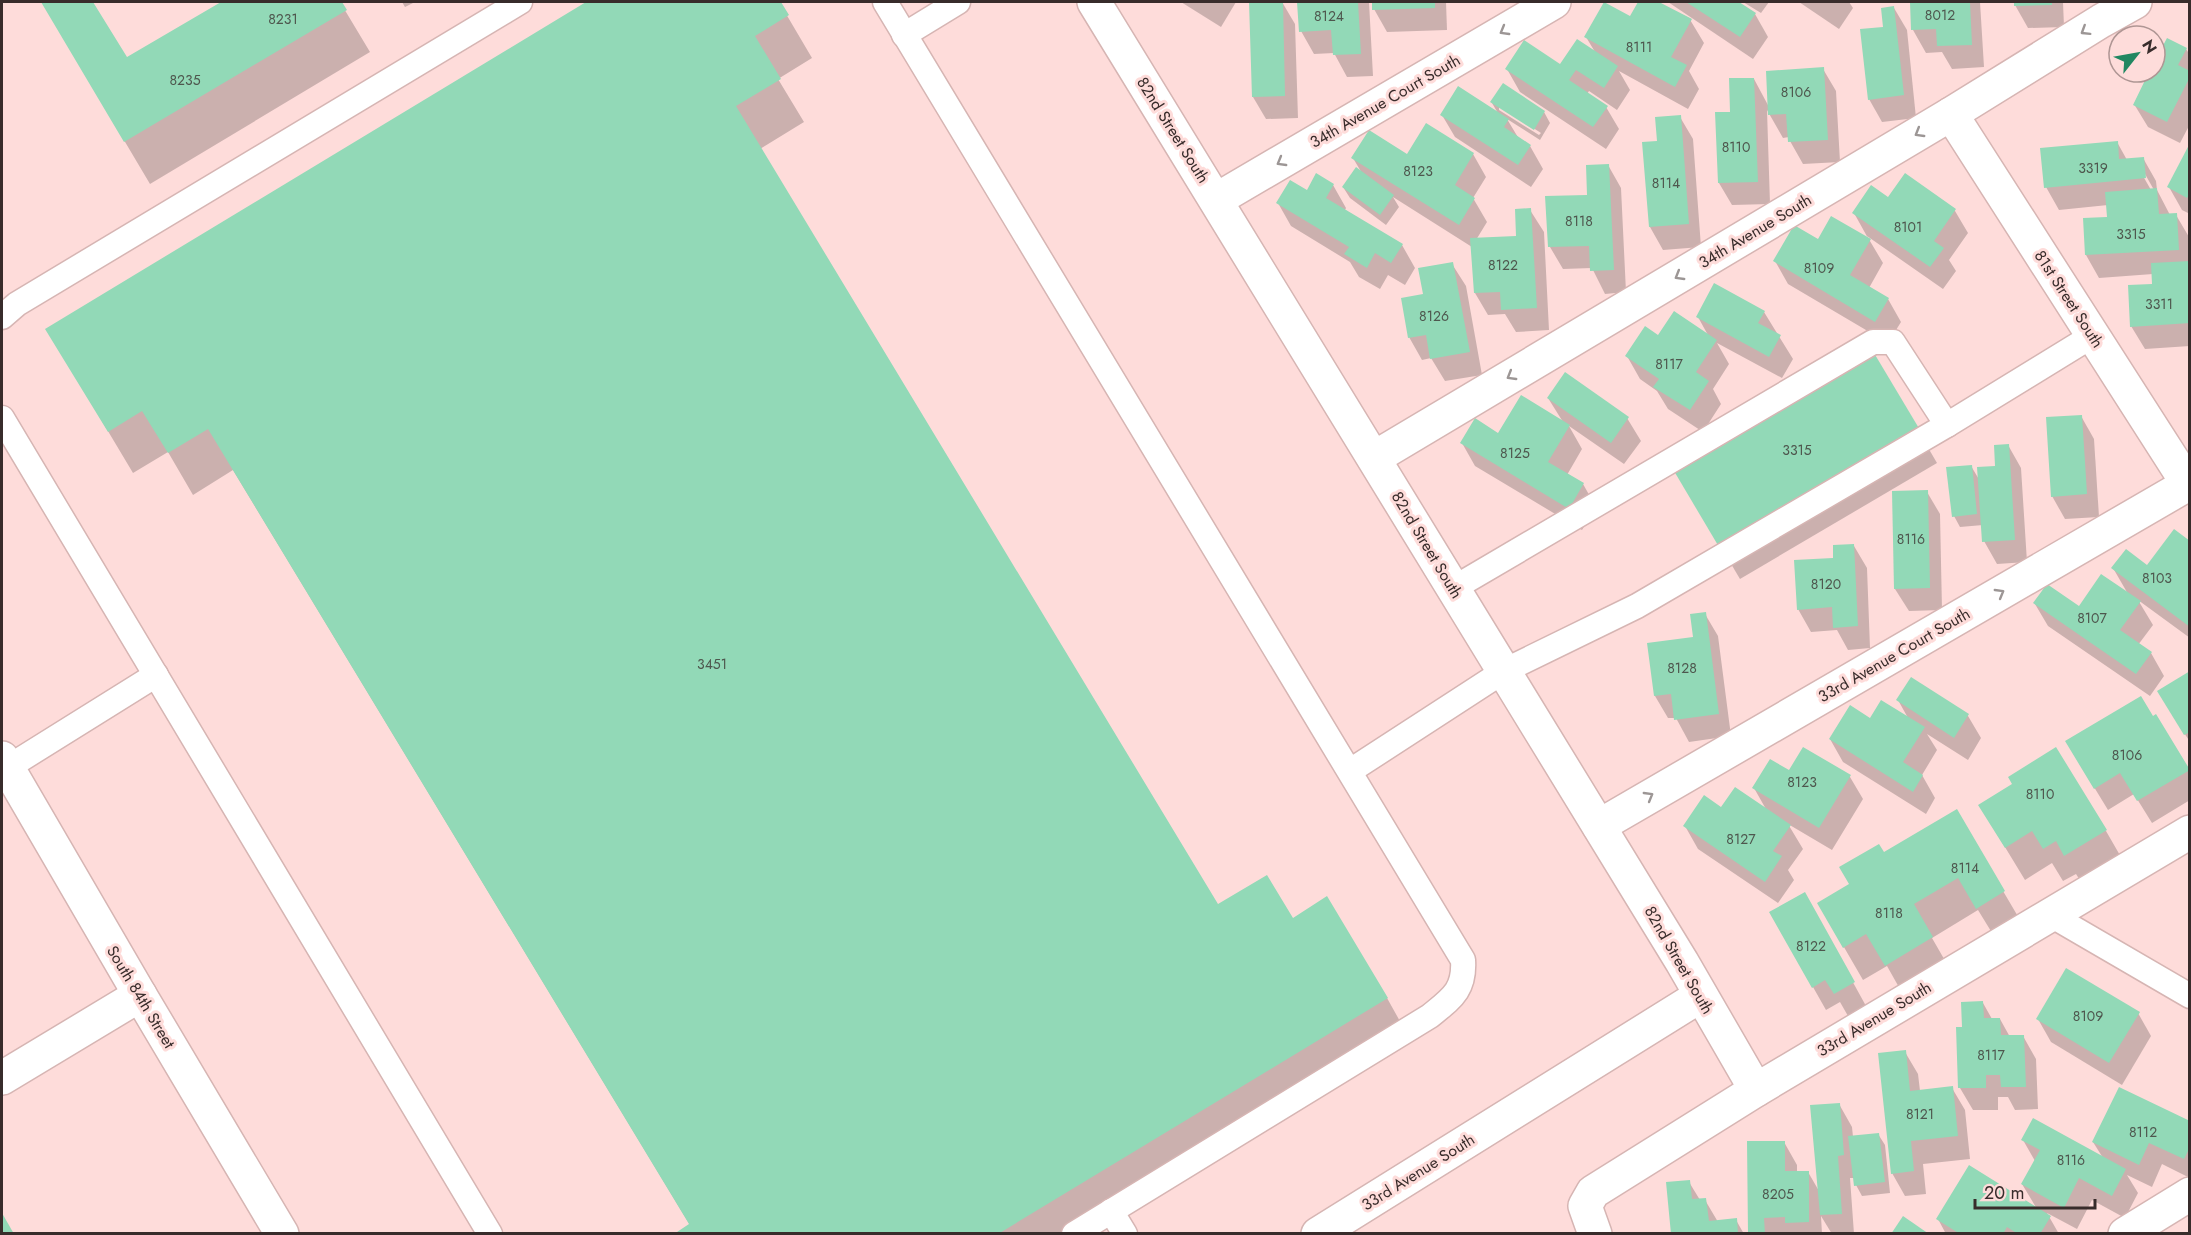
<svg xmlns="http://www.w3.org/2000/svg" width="2191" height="1235" font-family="Jost,sans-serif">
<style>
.shadow{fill:#0003;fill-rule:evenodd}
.building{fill:#92d9b7}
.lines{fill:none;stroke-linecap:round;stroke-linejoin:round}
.service-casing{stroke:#d6b5b3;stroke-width:27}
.minor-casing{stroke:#d6b5b3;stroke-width:36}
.secondary-casing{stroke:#d6b5b3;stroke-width:36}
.service{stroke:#fff;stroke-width:24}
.minor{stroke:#fff;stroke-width:33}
.secondary{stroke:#fff;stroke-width:33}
.oneway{stroke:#9c9695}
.labels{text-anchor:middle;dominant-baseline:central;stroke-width:6;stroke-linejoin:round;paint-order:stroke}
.number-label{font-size:14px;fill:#4e574e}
.street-label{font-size:16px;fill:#382c2b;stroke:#fedcda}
</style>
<rect width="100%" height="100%" fill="#fedcda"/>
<g class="shadow">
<polygon points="42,2 91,2 126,60 224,2 340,2 370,52 150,184"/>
<polygon points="402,2 415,2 405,7"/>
<polygon points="589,2 779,2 812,58 778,79 804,122 760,149 1218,906 1387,998 1411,1041 1092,1234 677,1234 690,1225 233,470 193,495 168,452 133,473 47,329"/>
<polygon points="1181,2 1236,2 1221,27"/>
<polygon points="1251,2 1282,2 1295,24 1298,118 1266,119 1253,97"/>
<polygon points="1299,2 1369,2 1373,76 1347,77 1334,53 1314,54 1301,31"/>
<polygon points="1373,2 1446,2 1447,30 1387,32 1374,9"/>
<polygon points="1639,2 1656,2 1689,18 1704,43 1689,71 1699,89 1688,109 1619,71 1630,90 1617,110 1589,91 1587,94 1606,107 1619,129 1606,149 1520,92 1507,69 1560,67 1595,52 1586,37 1630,18"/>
<polygon points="1668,2 1736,2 1755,14 1768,37 1753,59"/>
<polygon points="1743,2 1769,2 1761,13"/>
<polygon points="1799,2 1849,2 1853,8 1839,29"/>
<polygon points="1911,2 1980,2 1984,67 1952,69 1942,52 1926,53 1913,30"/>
<polygon points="2015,2 2063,2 2064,27 2028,28 2015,5"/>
<polygon points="1894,8 1907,30 1916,118 1882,122 1869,99 1884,28"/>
<polygon points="2168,40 2186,49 2190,55 2190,124 2180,143 2148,127 2134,104 2151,72 2155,72 2155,64"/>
<polygon points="1823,69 1836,91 1840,162 1803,164 1790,141 1789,137 1783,138 1767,110 1770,204 1732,205 1719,183 1732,113 1754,79 1769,107"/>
<path d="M1492,103l52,9 6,11 -10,17 -33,-21 12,20 11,7 13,23 -12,18 -76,-50 -13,-22h57zM1499,106l42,27 -2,2 -40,-25z"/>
<polygon points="1680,117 1693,139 1701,247 1663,250 1650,227 1643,143 1658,142"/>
<path d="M2117,142l10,18 16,-2 13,23 1,9 13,25h6l13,22 1,109 -45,3 -14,-23 23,-41 -1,-11 -54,4 -13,-23 -1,-35 24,-2 -1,-13 -49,5 -13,-23zM2145,174l9,16h-3l-8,-14z"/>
<polygon points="2190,147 2190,214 2182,210 2169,187"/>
<polygon points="1473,154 1486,177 1473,198 1487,222 1476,240 1517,237 1530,210 1544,232 1549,330 1516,332 1505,314 1488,315 1475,293 1472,247 1393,197 1399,207 1386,225 1350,198 1343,187 1363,175 1353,158"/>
<polygon points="1608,165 1621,188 1626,292 1605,294 1592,268 1563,269 1550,247 1589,196"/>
<polygon points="1905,175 1955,211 1968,233 1949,260 1956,271 1943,289 1867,236 1883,263 1869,288 1888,299 1901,322 1888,343 1788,284 1775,261 1818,241 1869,240 1854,213 1888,199"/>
<polygon points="1333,185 1346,208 1345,210 1402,245 1415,268 1405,285 1388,275 1380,289 1359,277 1350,262 1291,226 1278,203"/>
<polygon points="1452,264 1466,286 1482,375 1445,381 1431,358 1422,360 1409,337 1424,296"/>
<polygon points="1764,312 1793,359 1782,378 1717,343 1729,364 1713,389 1721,404 1703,432 1668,409 1657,391 1640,379 1627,356 1659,337 1709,337 1698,317"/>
<polygon points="1874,355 1937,463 1740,579 1676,471"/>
<polygon points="1548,398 1627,418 1641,441 1624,464 1569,426 1582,449 1567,475 1583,484 1596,507 1582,530 1475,466 1462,443 1563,422"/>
<polygon points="2081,416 2094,439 2099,517 2065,519 2052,496"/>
<polygon points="2008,445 2021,468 2027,562 1997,564 1984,541 1983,525 1960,527 1954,516 1971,466 1980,481 1997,468"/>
<polygon points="1927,492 1940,514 1942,610 1909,611 1895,589"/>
<polygon points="2190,543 2190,638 2138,600 2153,625 2138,645 2151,653 2164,676 2150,696 2048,626 2035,604 2079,608 2128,594 2113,568 2147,567"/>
<polygon points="1854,546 1867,568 1870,648 1848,650 1837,630 1811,632 1798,609 1835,559"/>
<polygon points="1705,614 1718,636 1731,736 1689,742 1676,718 1668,718 1655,696 1649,644 1695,638"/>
<polygon points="2190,673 2190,742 2172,714"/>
<polygon points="1911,679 1968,716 1981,738 1968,760 1927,734 1937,750 1922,775 1935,798 1926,814 1843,762 1830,739 1870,720 1908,718 1898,700"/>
<polygon points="2156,716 2190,772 2190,800 2152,823 2134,794 2108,810 2080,764"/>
<polygon points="1790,772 1850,777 1863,799 1832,850 1788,824 1803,849 1788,870 1794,880 1778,903 1698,849 1685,826 1722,809 1767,811 1754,788"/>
<polygon points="1980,806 2106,831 2125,864 2085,888 2076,874 2063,881 2052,863 2025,880"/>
<polygon points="1956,811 2023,925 1997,941 1978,910 1932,938 1951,971 1905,998 1887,966 1863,980 1819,904 1851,885 1883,854"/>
<polygon points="1771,913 1817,917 1866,1006 1848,1016 1840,1002 1826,1010"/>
<polygon points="1983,1003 1992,1019 2000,1019 2010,1037 2023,1036 2036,1059 2038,1109 2015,1110 2008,1097 1998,1097 1998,1110 1973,1110 1960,1088 1964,1028"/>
<polygon points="2138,1013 2151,1036 2122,1085 2051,1042 2038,1019"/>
<polygon points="1905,1052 1918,1074 1920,1091 1952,1088 1965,1110 1970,1159 1923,1164 1926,1194 1905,1196 1892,1173"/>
<polygon points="1839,1104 1852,1127 1853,1137 1878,1134 1885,1145 1890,1193 1862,1196 1856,1185 1855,1178 1850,1178 1854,1234 1832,1234 1821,1216 1822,1234 1749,1234 1784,1142 1797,1165 1797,1173 1808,1172 1819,1191"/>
<polygon points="2190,1123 2190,1178 2162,1164 2152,1187 2127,1175 2138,1193 2125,1218 2092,1200 2077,1229 2047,1213 2059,1234 1946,1234 1938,1219 2037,1209 2022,1184 2035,1161 2023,1140 2103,1158 2093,1142"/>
<polygon points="1689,1182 1700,1200 1705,1200 1718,1222 1736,1220 1744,1234 1673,1234"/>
</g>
<g class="building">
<polygon points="41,2 93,2 127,57 221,2 342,2 347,10 124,142"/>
<polygon points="586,2 781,2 789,15 755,36 781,79 736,106 1218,904 1267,875 1293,918 1327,896 1388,998 998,1234 674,1234 689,1224 208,429 168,453 142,411 108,432 45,329"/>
<polygon points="1249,2 1283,2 1285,96 1252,97"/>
<polygon points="1297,2 1358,2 1361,54 1333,55 1331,30 1299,32"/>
<polygon points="1372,2 1435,2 1435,8 1372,10"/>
<polygon points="1604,2 1630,16 1638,2 1659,2 1692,19 1671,57 1687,65 1675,87 1584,37"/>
<polygon points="1686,2 1739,2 1756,13 1740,37"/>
<polygon points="1910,2 1970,2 1972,45 1937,46 1936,29 1911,30"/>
<polygon points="2014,2 2052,2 2052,5 2014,6"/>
<polygon points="1894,6 1904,95 1868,100 1860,29 1883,27 1881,8"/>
<polygon points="2167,38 2187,48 2178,65 2190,71 2190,77 2167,122 2133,105 2149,72 2155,72 2155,61"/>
<polygon points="1577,39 1618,66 1604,88 1576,70 1569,80 1608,106 1593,127 1505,69 1524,40 1560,64"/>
<polygon points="1824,67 1828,140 1788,142 1786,114 1768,115 1766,71"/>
<polygon points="1729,78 1754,78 1758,182 1718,183 1715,112 1730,112"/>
<polygon points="1503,83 1545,111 1534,130 1490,102"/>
<polygon points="1458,86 1509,119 1504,127 1531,145 1518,165 1440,115"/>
<polygon points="1681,115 1689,224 1649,227 1642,142 1657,141 1655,117"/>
<polygon points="1426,123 1474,153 1455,185 1475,198 1459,225 1351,158 1369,130 1407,154"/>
<polygon points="2118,141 2119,159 2144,157 2146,178 2044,188 2040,148"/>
<polygon points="2190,143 2190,193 2187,198 2167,187"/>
<polygon points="1609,164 1614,270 1590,271 1589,246 1548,247 1545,196 1587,195 1586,165"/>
<polygon points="1356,167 1394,195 1380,215 1342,187"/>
<polygon points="1316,173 1334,184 1326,198 1403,244 1391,263 1375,253 1367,268 1344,254 1349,247 1276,203 1290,180 1307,190"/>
<polygon points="1905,173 1956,209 1934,241 1944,248 1930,267 1852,213 1871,185 1888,197"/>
<polygon points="2157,188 2159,214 2177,213 2179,250 2085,255 2083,218 2107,217 2105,192"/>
<polygon points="1531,208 1537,308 1501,310 1500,292 1474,293 1470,238 1516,236 1515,209"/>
<polygon points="1831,216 1871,239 1850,275 1889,298 1875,322 1773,261 1794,225 1818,239"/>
<polygon points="2190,261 2190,323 2130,327 2128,285 2152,284 2151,263"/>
<polygon points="1453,262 1470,352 1430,359 1426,335 1408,338 1401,298 1423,294 1418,268"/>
<polygon points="1714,283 1765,311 1758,323 1781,335 1769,357 1696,317"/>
<polygon points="1674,311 1717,340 1696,372 1709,381 1690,410 1653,387 1659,379 1625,356 1645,326 1658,335"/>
<polygon points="1874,353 1920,430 1719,547 1674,471"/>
<polygon points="1565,372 1629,417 1611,443 1547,398"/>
<polygon points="1521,395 1570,425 1548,462 1584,483 1569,509 1460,443 1475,418 1498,433"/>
<polygon points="2082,415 2087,494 2051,497 2046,417"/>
<polygon points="2009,444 2015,540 1982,542 1977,467 1995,466 1994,445"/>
<polygon points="1972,465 1977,514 1952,517 1946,467"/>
<polygon points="1928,490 1930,588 1894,589 1892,491"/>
<polygon points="2174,529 2190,541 2190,627 2111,568 2126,549 2147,565"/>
<polygon points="1854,544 1858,626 1833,628 1832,607 1797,610 1794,560 1833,558 1833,545"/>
<polygon points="2101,574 2141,601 2120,630 2152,652 2136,674 2033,603 2047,584 2079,606"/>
<polygon points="1706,612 1719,714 1674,720 1671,694 1654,696 1647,643 1693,637 1690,614"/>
<polygon points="2190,671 2190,732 2184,735 2157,691"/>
<polygon points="1911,677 1969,714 1954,738 1896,700"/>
<polygon points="2141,696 2153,716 2156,714 2190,770 2137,801 2120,773 2094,789 2065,741"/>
<polygon points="1881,700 1925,727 1903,762 1923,775 1913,792 1829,739 1850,705 1870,718"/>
<polygon points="1803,747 1851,775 1819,828 1752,788 1770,759 1789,770"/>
<polygon points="2056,747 2107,830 2064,856 2056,841 2043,849 2032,831 2005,848 1978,805 2012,784 2008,777"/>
<polygon points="1735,787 1791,825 1773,851 1782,856 1765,882 1683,826 1704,795 1721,807"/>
<polygon points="1957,809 2005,891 1976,909 1958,878 1914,904 1933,937 1885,966 1866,934 1843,948 1817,903 1849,884 1839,867 1879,844 1884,852"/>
<polygon points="1805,892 1855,982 1834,994 1825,980 1812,988 1769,912"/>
<polygon points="2066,968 2140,1012 2109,1063 2036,1019"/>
<polygon points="1983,1001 1984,1018 2000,1018 2001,1035 2024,1035 2026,1087 2001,1087 2000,1075 1986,1075 1986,1088 1958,1088 1956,1027 1962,1027 1961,1002"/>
<polygon points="1906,1050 1910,1091 1953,1086 1958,1136 1911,1141 1914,1171 1891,1174 1878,1053"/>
<polygon points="2119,1087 2190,1121 2190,1147 2184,1159 2149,1143 2139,1165 2092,1142"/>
<polygon points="1840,1103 1844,1155 1838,1156 1842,1214 1820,1215 1810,1105"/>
<polygon points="2033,1118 2126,1169 2112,1196 2079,1178 2064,1208 2021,1184 2040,1150 2021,1140"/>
<polygon points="1879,1133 1885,1182 1854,1186 1848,1136"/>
<polygon points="1747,1141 1785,1141 1785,1171 1809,1171 1809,1222 1785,1223 1785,1217 1764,1218 1765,1234 1748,1234"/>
<polygon points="1969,1165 2051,1216 2040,1234 2018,1234 2007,1227 2003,1234 1960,1234 1936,1219"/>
<polygon points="1690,1180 1692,1199 1706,1198 1709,1221 1737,1218 1738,1234 1671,1234 1666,1182"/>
<polygon points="2,1213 14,1234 2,1234"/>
<polygon points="1903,1216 1929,1234 1891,1234"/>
</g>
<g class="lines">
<g class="service-casing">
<g id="service">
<path d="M885,2l578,958c2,30 -11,38 -33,56l-356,218"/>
<polyline points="904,35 958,2"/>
<polyline points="2,317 17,304 520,2"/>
<polyline points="2,418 490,1234"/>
<polyline points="1947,425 2092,336"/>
<polyline points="7,768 156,675"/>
<polyline points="1350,771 1504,671 1637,606 1947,425 1893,342 1873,342 1454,588"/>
<polyline points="2049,914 2190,996"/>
<polyline points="1111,1211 1125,1234"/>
</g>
</g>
<g class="minor-casing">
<g id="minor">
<polyline points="1094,2 1682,962 1756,1090"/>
<polyline points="1951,114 2188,484"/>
<polyline points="1216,200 1554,2"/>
<polyline points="1374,458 1951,114 2101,21 2135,2"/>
<polyline points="1599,826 2190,483"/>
<polyline points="2,1078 140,995"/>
<polyline points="1318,1234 1700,996"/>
<polyline points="1595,1234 1585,1206 1593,1192 1756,1090 2190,832"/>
<polyline points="2125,1234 2190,1194"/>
</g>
</g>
<g class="secondary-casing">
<polyline id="secondary" points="2,758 140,995 282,1234"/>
</g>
<use href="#service" class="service"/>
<use href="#minor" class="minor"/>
<use href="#secondary" class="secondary"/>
</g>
<defs><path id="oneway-chevron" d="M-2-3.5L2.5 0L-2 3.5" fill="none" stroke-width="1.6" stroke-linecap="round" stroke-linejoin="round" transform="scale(1.5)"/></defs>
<g class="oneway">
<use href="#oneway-chevron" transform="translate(1504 31) rotate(150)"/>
<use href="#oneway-chevron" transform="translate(2085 31) rotate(148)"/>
<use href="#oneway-chevron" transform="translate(1919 133) rotate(149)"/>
<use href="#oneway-chevron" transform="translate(1281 162) rotate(150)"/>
<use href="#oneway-chevron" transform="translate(1679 276) rotate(149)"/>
<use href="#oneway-chevron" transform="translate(1511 376) rotate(149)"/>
<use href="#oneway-chevron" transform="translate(2000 593) rotate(-30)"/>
<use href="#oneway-chevron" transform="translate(1649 796) rotate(-30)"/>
</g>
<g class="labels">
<g class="number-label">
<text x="1940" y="15">8012</text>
<text x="1329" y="16">8124</text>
<text x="283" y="19">8231</text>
<text x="1639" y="47">8111</text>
<text x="185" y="80">8235</text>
<text x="1796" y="92">8106</text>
<text x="1736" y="147">8110</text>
<text x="2093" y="168">3319</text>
<text x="1418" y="171">8123</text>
<text x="1666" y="183">8114</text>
<text x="1579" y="221">8118</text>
<text x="1908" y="227">8101</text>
<text x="2131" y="234">3315</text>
<text x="1503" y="265">8122</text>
<text x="1819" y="268">8109</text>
<text x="2159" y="304">3311</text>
<text x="1434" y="316">8126</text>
<text x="1669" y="364">8117</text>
<text x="1797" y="450">3315</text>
<text x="1515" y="453">8125</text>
<text x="1911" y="539">8116</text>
<text x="2157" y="578">8103</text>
<text x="1826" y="584">8120</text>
<text x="2092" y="618">8107</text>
<text x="712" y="664">3451</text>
<text x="1682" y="668">8128</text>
<text x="2127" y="755">8106</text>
<text x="1802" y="782">8123</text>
<text x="2040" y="794">8110</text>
<text x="1741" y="839">8127</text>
<text x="1965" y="868">8114</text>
<text x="1889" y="913">8118</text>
<text x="1811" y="946">8122</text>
<text x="2088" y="1016">8109</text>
<text x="1991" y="1055">8117</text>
<text x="1920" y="1114">8121</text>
<text x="2143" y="1132">8112</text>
<text x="2071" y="1160">8116</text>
<text x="1778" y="1194">8205</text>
</g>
<g class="street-label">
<text transform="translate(1385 101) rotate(-30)">34th Avenue Court South</text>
<text transform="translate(1173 130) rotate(58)">82nd Street South</text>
<text transform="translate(1755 231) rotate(-31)">34th Avenue South</text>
<text transform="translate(2069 299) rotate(57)">81st Street South</text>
<text transform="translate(1427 545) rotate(59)">82nd Street South</text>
<text transform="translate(1894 655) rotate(-30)">33rd Avenue Court South</text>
<text transform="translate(1679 960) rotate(60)">82nd Street South</text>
<text transform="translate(141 997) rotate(59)">South 84th Street</text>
<text transform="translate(1874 1019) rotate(-31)">33rd Avenue South</text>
<text transform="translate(1418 1172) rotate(-32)">33rd Avenue South</text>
</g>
</g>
<rect width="2191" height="1235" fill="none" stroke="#382c2b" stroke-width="6"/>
<g transform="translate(2137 54) rotate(59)"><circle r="28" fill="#fedcda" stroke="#af9694" stroke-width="1.5"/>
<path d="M0-4.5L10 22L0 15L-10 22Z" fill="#218761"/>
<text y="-9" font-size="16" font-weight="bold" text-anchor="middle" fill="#382c2b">N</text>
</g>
<path d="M1975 1199v9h120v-9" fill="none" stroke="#382c2b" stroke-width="3"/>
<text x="1984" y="1199" font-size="18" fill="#382c2b" stroke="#fedcda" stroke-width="4.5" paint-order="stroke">20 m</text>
</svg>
